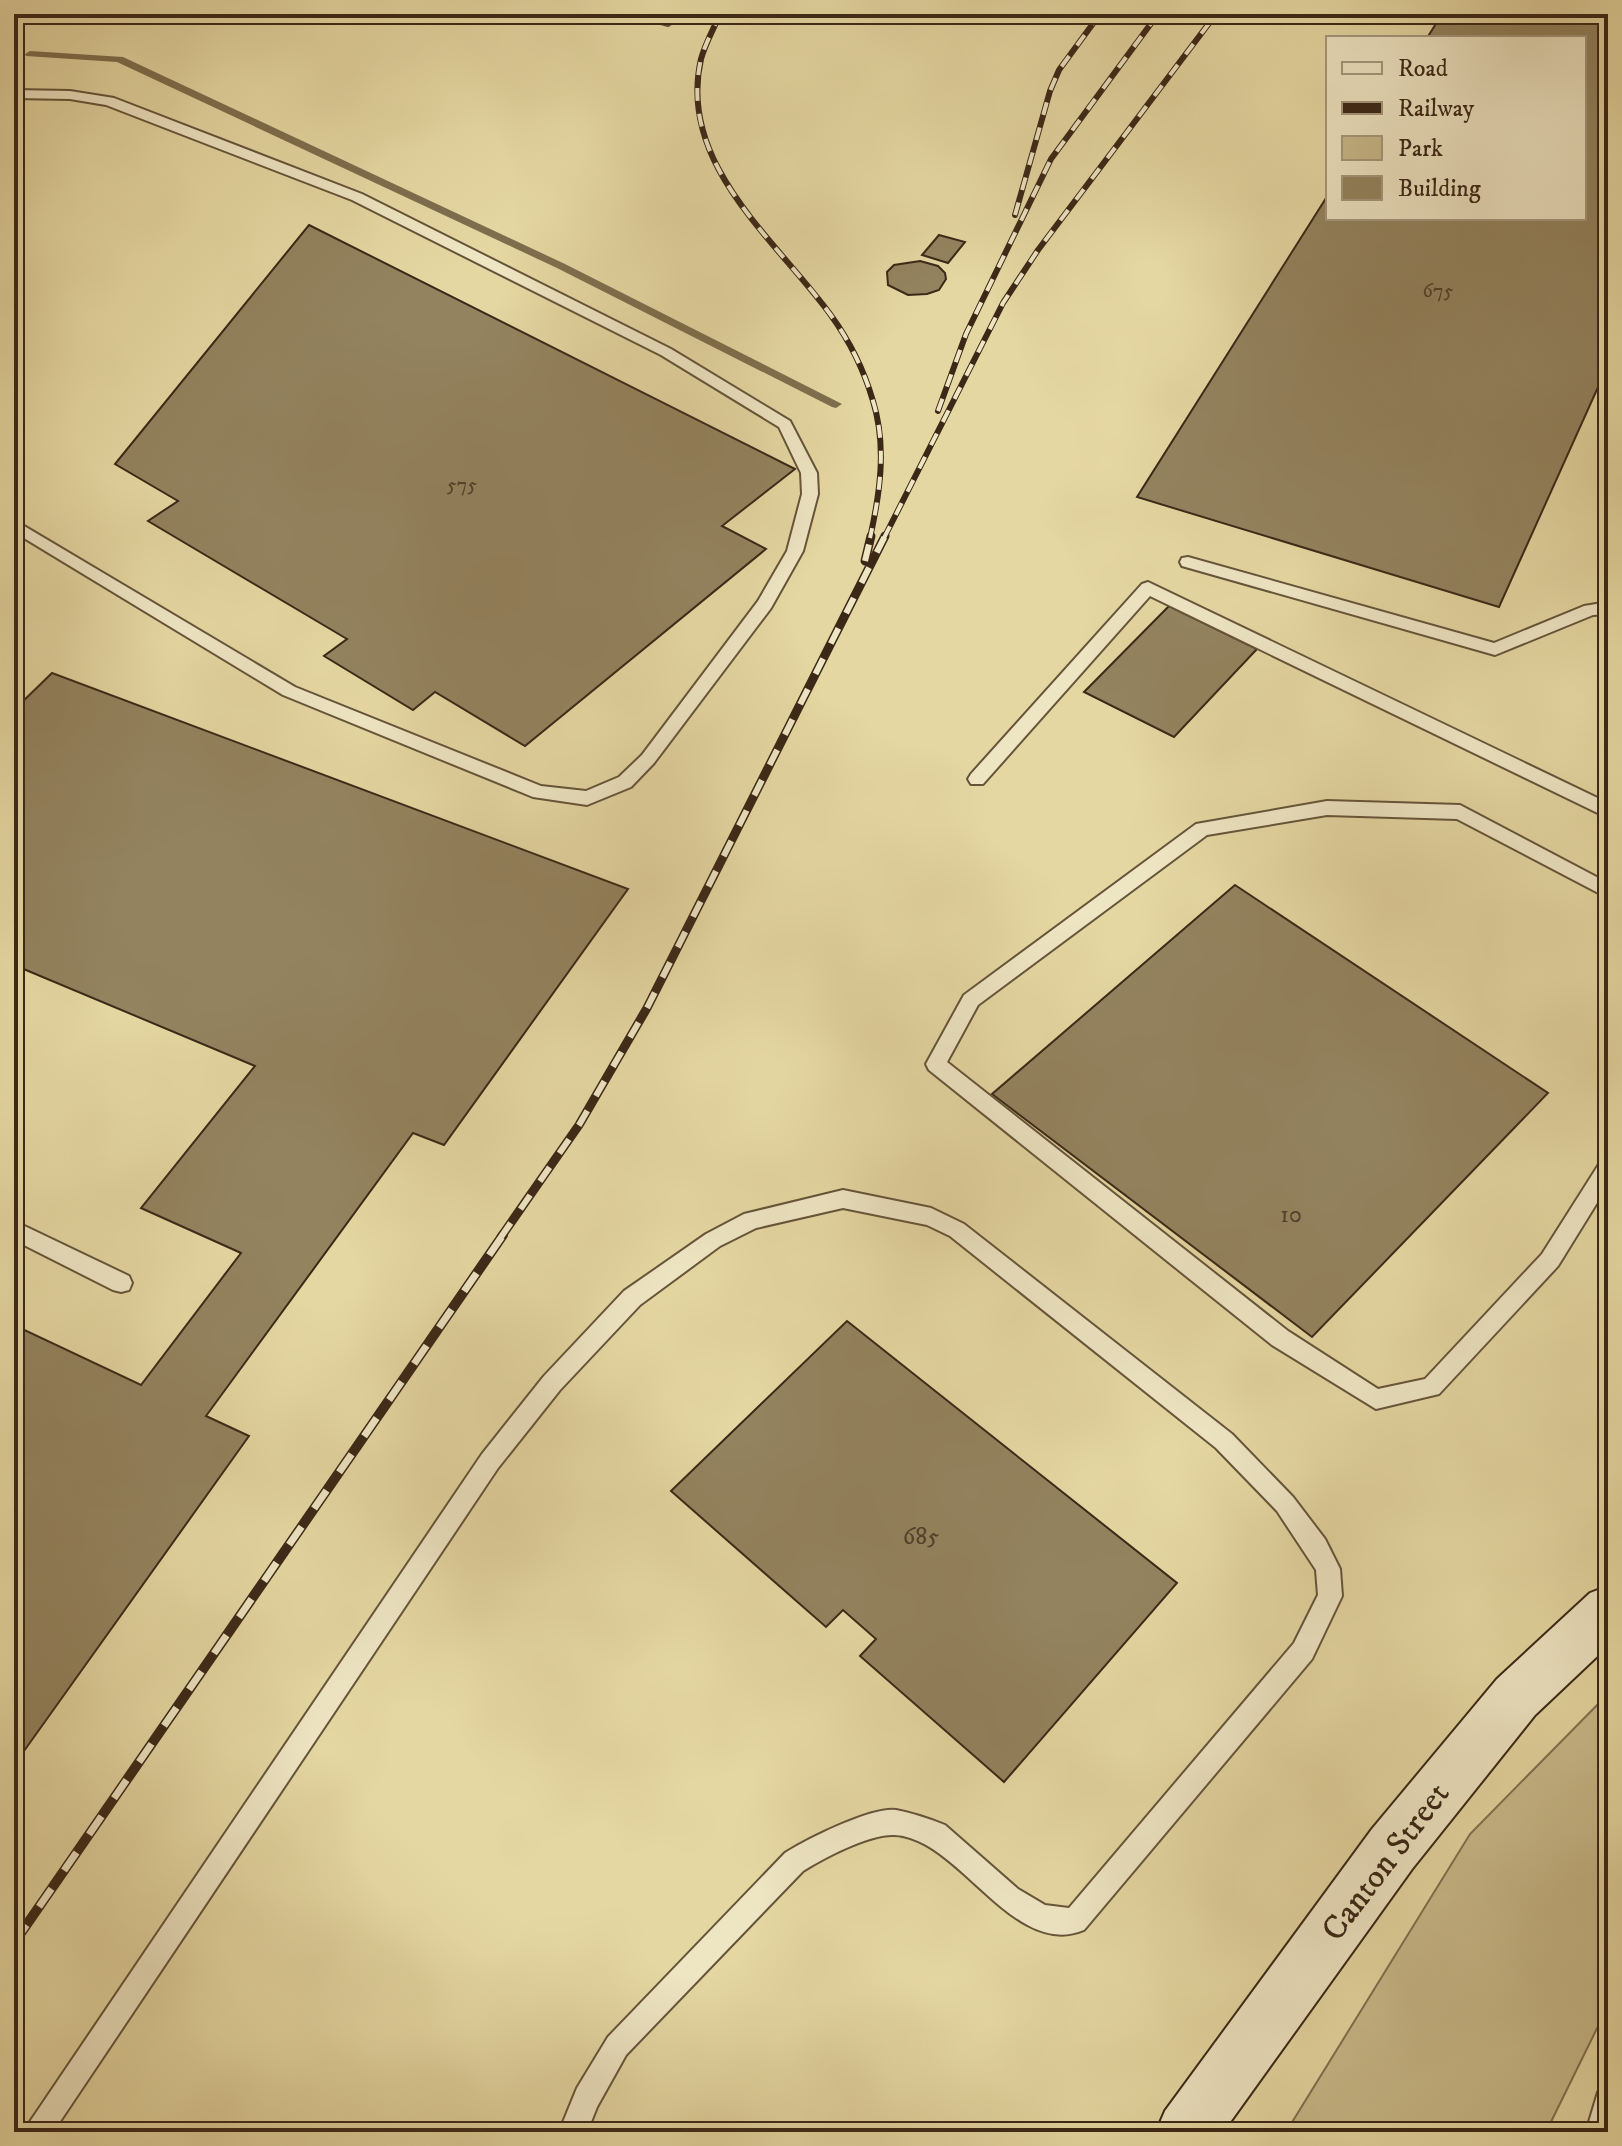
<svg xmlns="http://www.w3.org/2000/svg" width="1622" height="2146" font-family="'IM FELL DW Pica',serif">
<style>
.green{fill:#c8b98a;stroke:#827050;stroke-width:2}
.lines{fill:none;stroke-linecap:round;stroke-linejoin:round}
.stream{fill:#7e6e4e;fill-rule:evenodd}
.building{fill:#93835f;stroke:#3b2817;stroke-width:2}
.service-casing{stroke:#66543a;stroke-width:4}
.secondary-casing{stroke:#3b2817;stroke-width:4}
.service{fill:#eee5c3;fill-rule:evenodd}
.secondary{fill:#eee5c3;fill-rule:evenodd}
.rail-far2-casing{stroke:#3b2817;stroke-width:6}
.rail-far1-casing{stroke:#3b2817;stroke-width:9}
.rail-casing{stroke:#3b2817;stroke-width:10}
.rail-far2{stroke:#eee5c3;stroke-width:4;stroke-dasharray:13;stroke-linecap:butt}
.rail-far1{stroke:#eee5c3;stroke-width:6;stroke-dasharray:17;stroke-linecap:butt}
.rail{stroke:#eee5c3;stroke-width:7;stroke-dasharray:22;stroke-linecap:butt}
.labels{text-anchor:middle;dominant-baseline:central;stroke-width:8;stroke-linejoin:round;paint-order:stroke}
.far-number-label{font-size:20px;fill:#513f29}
.number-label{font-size:24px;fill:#513f29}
.near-street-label{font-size:34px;fill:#3b2817;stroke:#eee5c3}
</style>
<rect width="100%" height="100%" fill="#e5d7a2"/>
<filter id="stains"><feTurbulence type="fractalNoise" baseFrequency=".0025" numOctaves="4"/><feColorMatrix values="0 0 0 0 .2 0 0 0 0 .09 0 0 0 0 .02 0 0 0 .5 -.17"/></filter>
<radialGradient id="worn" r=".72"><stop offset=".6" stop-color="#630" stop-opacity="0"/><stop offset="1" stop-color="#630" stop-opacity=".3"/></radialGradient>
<polygon class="green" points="1608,1694 1608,2006 1546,2132 1286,2132 1470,1834"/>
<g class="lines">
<polygon class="stream" points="30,51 123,57 565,264 842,404 836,408 832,407 557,268 117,62 26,56 25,54"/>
</g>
<g class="building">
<polygon points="1442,14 1608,14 1608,365 1499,607 1137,497 1328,195 1328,218 1584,218 1584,38 1427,38"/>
<polygon points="309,225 795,469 722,526 766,549 525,746 435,692 413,710 324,656 347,639 148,521 178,501 115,464"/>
<polygon points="939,235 965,242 948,263 922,255"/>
<polygon points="920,261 938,266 945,273 946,279 939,290 927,294 908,295 888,285 887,272 894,265"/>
<polygon points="1169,606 1257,649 1174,737 1084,692"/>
<polygon points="52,673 628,889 444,1145 413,1133 206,1416 249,1436 14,1765 14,1325 141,1385 241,1253 141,1208 255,1066 14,965 14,710"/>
<polygon points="1235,885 1548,1093 1312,1337 992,1094"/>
<polygon points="847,1321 1177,1583 1004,1782 860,1656 876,1639 843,1610 826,1627 671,1491"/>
</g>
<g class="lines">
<g class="service-casing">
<g id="service">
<polygon points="629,14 653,14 674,21 668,25"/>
<polygon points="14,90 70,91 114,98 362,194 671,349 790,421 817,473 818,494 803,551 771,608 654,763 631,787 587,805 533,797 283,695 14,532 14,520 295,687 541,786 586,791 619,777 642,755 758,601 787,551 802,494 801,473 779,427 661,355 352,200 106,105 70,99 14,98"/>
<polygon points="1188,557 1494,643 1584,606 1608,602 1608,614 1593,615 1495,655 1182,566 1180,562 1182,558"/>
<polygon points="1148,582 1608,803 1608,818 1150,596 983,784 971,784 968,779 971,774 1142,584"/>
<polygon points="1327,801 1460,805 1608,883 1608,898 1457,819 1327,815 1207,835 978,1005 947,1062 1288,1331 1378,1389 1425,1379 1542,1254 1601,1161 1608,1158 1608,1185 1558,1266 1439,1394 1376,1409 1272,1345 929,1070 926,1064 964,995 1196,824"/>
<path d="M843,1190l88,18 33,16 268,210 61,63 32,42 15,30 2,27 -30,63 -228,271c-71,30 -125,-93 -190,-95 -25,-1 -70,23 -91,36l-177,184 -29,52 -10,25h-28l18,-44 31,-51 177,-184c22,-14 86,-46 111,-43 16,3 34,9 49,15l73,64 27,16 24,3 225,-265 24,-48 -2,-25 -39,-59 -61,-63 -266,-212 -23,-11 -84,-17 -87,20 -36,18 -80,59 -80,85 -62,78 -445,664h-30l459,-678 62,-78 80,-85 82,-57 38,-20z"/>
<polygon points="14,1221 129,1276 132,1283 129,1290 121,1292 113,1290 14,1240"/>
<polygon points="1608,2088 1608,2132 1586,2132 1598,2092"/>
</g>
</g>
<g class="secondary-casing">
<polygon id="secondary" points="1608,1586 1608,1646 1535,1715 1412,1869 1223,2132 1156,2132 1165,2111 1372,1829 1497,1679 1590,1593"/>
</g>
<use href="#service" class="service"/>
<use href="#secondary" class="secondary"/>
<g class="rail-far2-casing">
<g id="rail-far2">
<path d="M720,14c-6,14 -15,30 -19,45 -24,104 74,180 129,255 19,26 34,56 43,87 14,45 7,92 -3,137"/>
<polyline points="1015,215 1050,91 1059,70 1100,14"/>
<polyline points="938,411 966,334 1051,159 1158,14"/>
<polyline points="884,538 1003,303 1038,250 1216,14"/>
</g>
</g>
<g class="rail-far1-casing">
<g id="rail-far1">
<polyline points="865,561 871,536"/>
<polyline points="501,1237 579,1125 647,1008 885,536"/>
</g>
</g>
<g class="rail-casing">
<polyline id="rail" points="14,1943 503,1235"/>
</g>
<use href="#rail-far2" class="rail-far2"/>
<use href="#rail-far1" class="rail-far1"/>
<use href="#rail" class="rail"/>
</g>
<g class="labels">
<g class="far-number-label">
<text x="1438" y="291">675</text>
<text x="462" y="485">575</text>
</g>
<g class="number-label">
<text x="1291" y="1215">10</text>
<text x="921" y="1537">685</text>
</g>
<g class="near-street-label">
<text transform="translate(1386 1862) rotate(-53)">Canton Street</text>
</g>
</g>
<rect width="1622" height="2146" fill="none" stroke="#e5d7a2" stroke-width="48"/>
<rect x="16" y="16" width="1590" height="2114" fill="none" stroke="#3b2817" stroke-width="4"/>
<rect x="24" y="24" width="1574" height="2098" fill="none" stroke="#3b2817" stroke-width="2"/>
<rect x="1326" y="36" width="260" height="184" fill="#eee5c3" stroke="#a6997e" stroke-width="2"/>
<rect x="1342" y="62" width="40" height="12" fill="#eee5c3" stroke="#a6997e" stroke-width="2"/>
<text x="1398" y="76" font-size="24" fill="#3b2817">Road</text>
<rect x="1342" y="102" width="40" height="12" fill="#3b2817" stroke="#a6997e" stroke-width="2"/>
<text x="1398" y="116" font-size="24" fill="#3b2817">Railway</text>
<rect x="1342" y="136" width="40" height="24" fill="#c8b98a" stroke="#a6997e" stroke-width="2"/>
<text x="1398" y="156" font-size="24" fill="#3b2817">Park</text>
<rect x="1342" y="176" width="40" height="24" fill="#93835f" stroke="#a6997e" stroke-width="2"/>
<text x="1398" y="196" font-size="24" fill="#3b2817">Building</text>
<rect width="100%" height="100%" filter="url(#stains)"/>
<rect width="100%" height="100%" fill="url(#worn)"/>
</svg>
